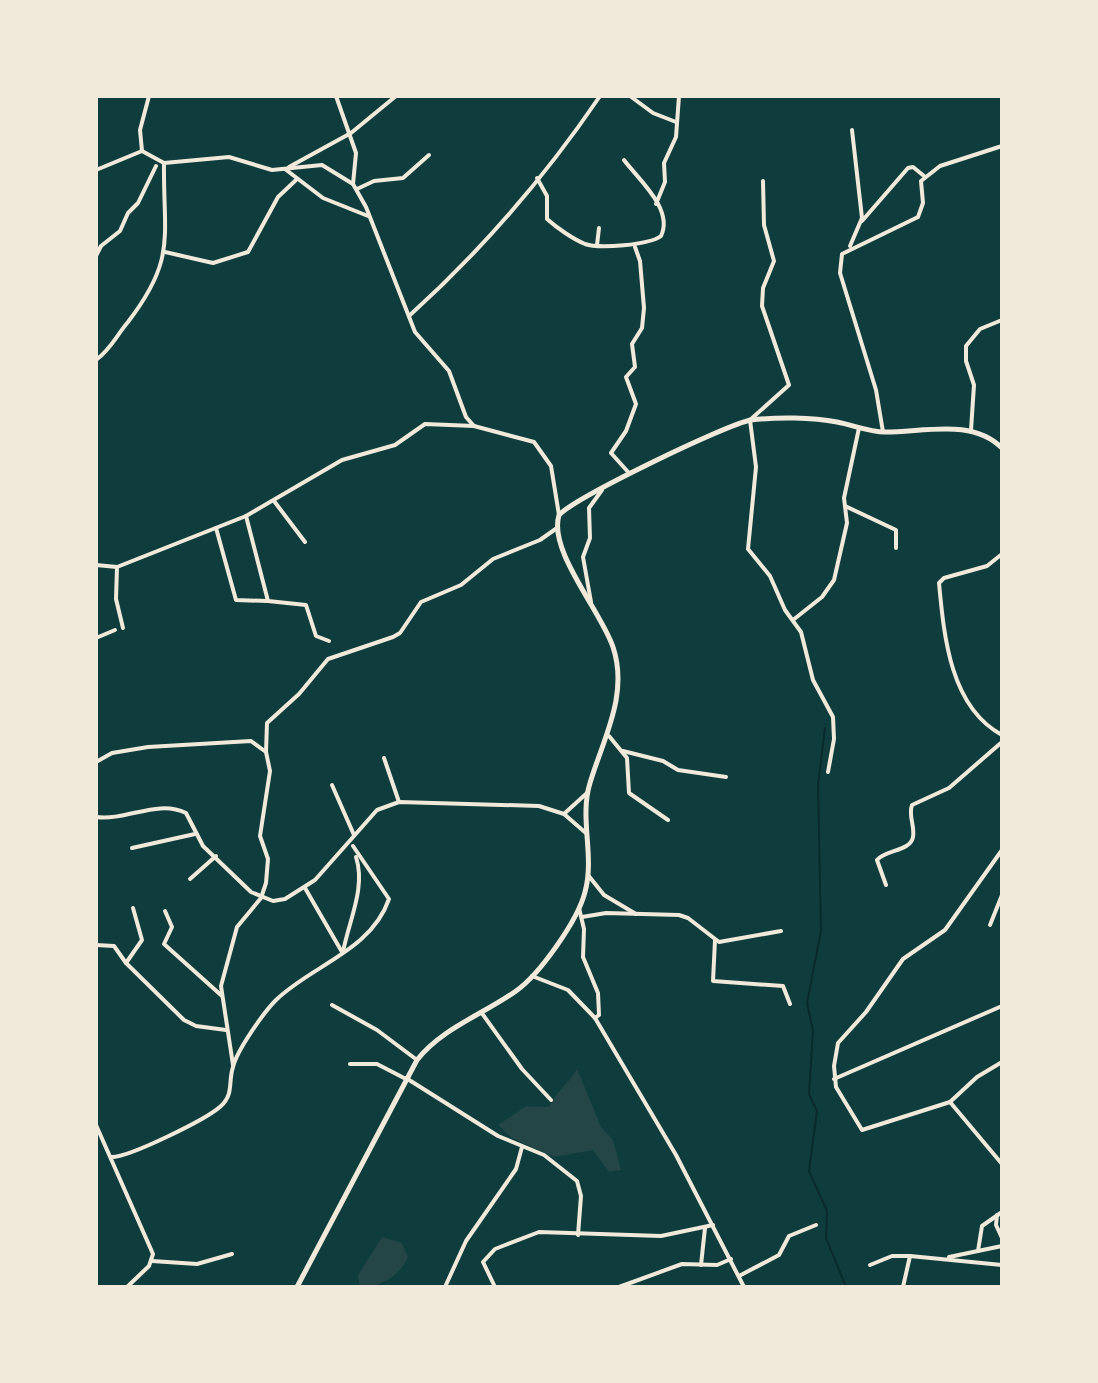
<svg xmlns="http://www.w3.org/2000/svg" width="1098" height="1383" font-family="Rubik,sans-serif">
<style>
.green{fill:#244646}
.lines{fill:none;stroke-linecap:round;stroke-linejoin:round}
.stream{stroke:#0a2a2b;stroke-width:2}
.minor{stroke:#f1e9da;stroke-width:4}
.tertiary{stroke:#f1e9da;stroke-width:5}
</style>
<rect width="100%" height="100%" fill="#0f3d3e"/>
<g class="green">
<path d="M577,1069l24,58 12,13 8,30 -12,2 -16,-22 -39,7 -42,-19 -14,-13 28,-19 23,1c7,-15 19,-23 28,-38z"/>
<path d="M382,1237l20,6 6,14c-9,19 -26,30 -48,30l-2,-12z"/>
</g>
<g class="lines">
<polyline class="stream" points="825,728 818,785 821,931 807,1003 813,1031 809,1094 817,1111 809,1171 827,1211 826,1238 846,1287"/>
<g class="minor">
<polyline points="336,96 356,153 353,184"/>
<polyline points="630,96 653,113 676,122"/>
<polyline points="142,151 164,163 229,157 272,170 322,165 353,184 366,207 415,332 449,371 466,417 474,426"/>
<polyline points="142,151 140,130 149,96"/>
<polyline points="289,167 351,133 396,96"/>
<polyline points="285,169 323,198 368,216"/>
<polyline points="96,170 142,151"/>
<path d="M537,178l10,18v23c10,9 26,20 38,25 14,5 64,1 76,-8 13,-27 -23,-57 -37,-76"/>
<polyline points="763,181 764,225 774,261 763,288 762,306 789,385 750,420 756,467 748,549 770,576 785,610 801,632 813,680 833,717 834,739 828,772"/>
<polyline points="357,189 374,181 403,178 429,155"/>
<polyline points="656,204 665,182 664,163 676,137 679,96"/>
<polyline points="862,221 908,168 913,167 924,176"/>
<polyline points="597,245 599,228"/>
<polyline points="850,246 862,218 852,130"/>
<polyline points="165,252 213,263 248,252 278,197 296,180"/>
<polyline points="96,256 101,246 120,231 128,213 138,203 156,166"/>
<path d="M409,316c72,-65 136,-139 191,-220"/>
<path d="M96,360c15,-11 20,-24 32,-38 49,-64 35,-85 36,-159"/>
<polyline points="971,430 974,385 966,361 966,346 980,329 1002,320"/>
<polyline points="883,432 876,390 840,273 842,254 918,217 923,203 921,181 940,166 1002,146"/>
<polyline points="629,473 611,453 626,431 636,404 626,377 635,367 632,344 642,328 644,308 640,261 635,247"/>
<polyline points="274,501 305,542"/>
<polyline points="845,506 896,530 896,548"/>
<polyline points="246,516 268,601 306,605 316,636 329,641"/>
<polyline points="216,528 236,600 267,601"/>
<path d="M1002,554l-15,12 -43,12 -5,5c5,53 11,124 63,152"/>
<polyline points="96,565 117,567 246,516 342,460 395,445 425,424 474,426 534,442 551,466 559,515"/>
<polyline points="117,567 116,599 123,628"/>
<polyline points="591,602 583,557 590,538 589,508 602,490"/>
<polyline points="793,620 822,597 834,580 847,523 844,498 859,428"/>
<polyline points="96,638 115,630"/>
<polyline points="609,736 627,758 629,793 668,820"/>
<polyline points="623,751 663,761 678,770 726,777"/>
<polyline points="266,752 267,723 299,694 328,659 393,637 400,633 421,602 461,585 493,559 540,540 557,528"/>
<polyline points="384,758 399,802"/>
<polyline points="96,762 112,753 148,747 251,741 266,752 270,771 260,836 268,859 266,883 261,898 237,927 221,986 233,1065"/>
<polyline points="332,785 354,835"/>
<polyline points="565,813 587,793"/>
<path d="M96,817c31,4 61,-18 90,-4l17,33 48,46 22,9 12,-2 30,-19 62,-70 22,-8 140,4 25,8 23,20"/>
<polyline points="132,848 195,834"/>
<polyline points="1002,850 945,930 903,959 866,1012 838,1043 834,1066 836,1087 862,1130 950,1102 1002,1164"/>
<polyline points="588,875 604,895 636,914"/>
<polyline points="190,879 216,856"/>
<path d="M886,885l-9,-25c8,-10 34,-9 36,-23 2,-12 -5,-21 -1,-32l37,-17 53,-46"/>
<polyline points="305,888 342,952"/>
<polyline points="579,908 584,929 583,957 598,993 599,1015 595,1018"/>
<polyline points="165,911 172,927 164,944 222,996"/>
<polyline points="582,917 606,913 679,915 688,918 719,942 781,931"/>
<polyline points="990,925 1002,895"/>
<polyline points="715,940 713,981 783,986 790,1004"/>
<polyline points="96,945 114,946 126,963 184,1020 196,1026 226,1030"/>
<path d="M343,952c6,-32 23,-64 13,-95"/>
<polyline points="126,963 142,940 133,908"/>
<polyline points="532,976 568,990 595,1018 676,1155 744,1287"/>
<polyline points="332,1005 377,1030 417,1060"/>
<polyline points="481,1012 522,1069 551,1100"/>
<polyline points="350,1064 377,1064 406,1079"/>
<polyline points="406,1078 498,1136 544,1155 577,1181 581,1196 578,1235"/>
<polyline points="834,1079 1002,1006"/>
<polyline points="950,1102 977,1077 1002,1062"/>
<polyline points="96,1125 153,1254 149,1266 127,1287"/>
<path d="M111,1157c17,1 96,-38 110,-51 13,-12 7,-24 12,-39 4,-17 31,-55 43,-67 36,-35 95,-49 113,-101l-36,-53"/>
<polyline points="997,1215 996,1225 1002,1238"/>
<polyline points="978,1251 982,1226 1002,1212"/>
<polyline points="949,1257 1002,1246"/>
<polyline points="152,1261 197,1264 232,1254"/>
<polyline points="701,1265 705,1228"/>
<polyline points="870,1265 892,1256 910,1256"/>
<polyline points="739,1276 779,1255 789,1236 816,1225"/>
<polyline points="445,1287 466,1241 516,1169 522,1147"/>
<polyline points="495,1287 483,1262 495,1249 539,1232 661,1236 713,1225"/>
<polyline points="619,1287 682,1264 717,1265 731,1259"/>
<polyline points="903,1287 910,1256 1002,1265"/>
</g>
<path class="tertiary" d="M297,1287l120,-227c25,-32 67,-46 99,-69 24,-17 62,-71 69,-99 10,-36 -6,-74 5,-109 13,-44 39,-88 23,-136 -12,-36 -65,-96 -54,-132 17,-18 168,-91 192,-95 26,-3 61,-3 86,2 16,3 32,10 48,10 40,0 87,-14 117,16"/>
</g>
<rect width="1098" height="1383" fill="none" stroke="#f1e9da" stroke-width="196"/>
</svg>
